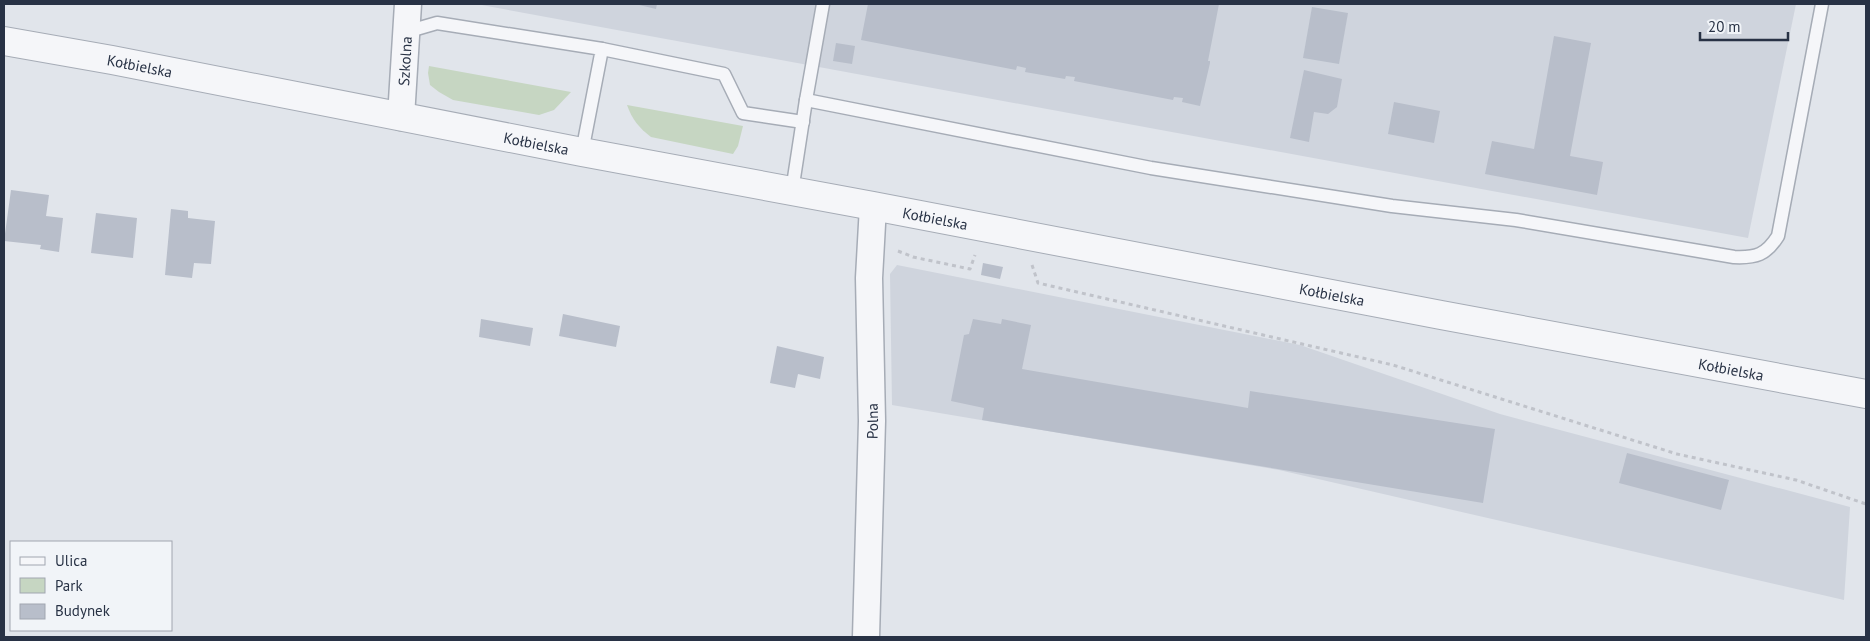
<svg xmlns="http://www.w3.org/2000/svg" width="1870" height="641" font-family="'PT Sans',sans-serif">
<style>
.built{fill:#cfd4dd}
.green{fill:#c6d6c2}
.building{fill:#b8beca}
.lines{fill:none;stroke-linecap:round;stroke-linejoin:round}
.service-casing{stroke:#a6acb6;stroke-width:15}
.minor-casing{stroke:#a6acb6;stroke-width:29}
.tertiary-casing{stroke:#a6acb6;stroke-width:30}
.path{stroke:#c0c3ca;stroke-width:3;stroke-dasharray:4 4;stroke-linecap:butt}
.service{stroke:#f5f6f9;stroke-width:12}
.minor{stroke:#f5f6f9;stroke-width:26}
.tertiary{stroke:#f5f6f9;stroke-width:28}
.labels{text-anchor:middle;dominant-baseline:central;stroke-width:4;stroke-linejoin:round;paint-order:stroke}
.street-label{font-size:15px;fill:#283245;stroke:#f1f4f8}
</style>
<rect width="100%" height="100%" fill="#e1e5eb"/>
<g class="built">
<polygon points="476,4 1796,4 1748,238"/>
<polygon points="897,265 1300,345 1500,414 1850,507 1844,600 1279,470 892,405 890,274"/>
</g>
<g class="green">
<polygon points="429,66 571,92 554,110 539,115 453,100 439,92 430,85 428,73"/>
<path d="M627,105l116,21 -5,20 -5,8 -82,-17c-12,-9 -19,-18 -24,-32z"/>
</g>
<g class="building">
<polygon points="635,4 657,4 656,9"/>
<polygon points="868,4 1219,4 1208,61 1210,61 1210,63 1200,106 1182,102 1183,98 1174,97 1173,100 1074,81 1075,77 1066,76 1065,79 1025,72 1026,68 1017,66 1016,70 861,40"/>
<polygon points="1312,7 1348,13 1339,64 1303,58"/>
<polygon points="1554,36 1591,43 1570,156 1603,162 1597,195 1485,174 1492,141 1534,149"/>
<polygon points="836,43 855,46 852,64 833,61"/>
<polygon points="1304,70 1342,79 1337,107 1328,114 1314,112 1309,142 1290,138"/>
<polygon points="1394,102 1440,111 1434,143 1388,134"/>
<polygon points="11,190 49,195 46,216 63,218 59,252 40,249 41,245 4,241"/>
<polygon points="171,209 188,211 188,218 215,221 211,264 194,263 192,278 165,275"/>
<polygon points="96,213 137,218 133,258 91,253"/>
<polygon points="983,263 1003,267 1000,279 981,275"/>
<polygon points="563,314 620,326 616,347 559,336"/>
<polygon points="481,319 533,328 530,346 479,337"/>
<polygon points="973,319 1001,324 1002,319 1031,325 1022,369 1248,408 1250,391 1495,429 1483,503 982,420 984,408 951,401 964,335 969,334"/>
<polygon points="777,346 824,357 820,379 798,374 795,388 770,383"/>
<polygon points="1627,453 1729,480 1721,510 1619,483"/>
</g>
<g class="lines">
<g class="service-casing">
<g id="service">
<polyline points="406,32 437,23 602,49 582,152"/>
<polyline points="602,49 724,74 743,113 803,122"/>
<polyline points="806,100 823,4"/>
<path d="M792,191l14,-91 345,68 241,38 124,14 218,37c22,1 32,-2 44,-21l44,-232"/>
</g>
</g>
<g class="minor-casing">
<g id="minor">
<path id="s1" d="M401,117l7,-113"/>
<path id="s2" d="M866,637l6,-216 -3,-143 4,-72"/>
</g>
</g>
<g class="tertiary-casing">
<g id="tertiary">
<path id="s3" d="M4,41l108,19 470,92 291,54 568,109 425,79"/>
</g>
</g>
<g class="path">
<polyline points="898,251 913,257 970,269 975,255"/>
<polyline points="1032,265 1038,283 1393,365 1677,454 1796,480 1866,504"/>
</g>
<use href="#service" class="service"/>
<use href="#minor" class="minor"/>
<use href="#tertiary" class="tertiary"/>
</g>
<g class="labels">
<g class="street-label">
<text stroke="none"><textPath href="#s1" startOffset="56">Szkolna</textPath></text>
<text stroke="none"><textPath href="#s3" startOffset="138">Kołbielska</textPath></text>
<text stroke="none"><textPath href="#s3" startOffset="542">Kołbielska</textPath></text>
<text stroke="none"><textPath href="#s3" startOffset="948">Kołbielska</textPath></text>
<text stroke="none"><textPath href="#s3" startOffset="1352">Kołbielska</textPath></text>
<text stroke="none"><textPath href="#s3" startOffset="1758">Kołbielska</textPath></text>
<text stroke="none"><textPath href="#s2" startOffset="216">Polna</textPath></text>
</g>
</g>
<rect width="1870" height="641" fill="none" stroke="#283245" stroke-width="10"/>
<rect x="10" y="541" width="162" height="90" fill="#f1f4f8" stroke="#a1a6b0"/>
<rect x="20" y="557" width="25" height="8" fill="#f5f6f9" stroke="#a1a6b0"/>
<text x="55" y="566" font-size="15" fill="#283245">Ulica</text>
<rect x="20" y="578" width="25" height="15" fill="#c6d6c2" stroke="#a1a6b0"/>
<text x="55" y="591" font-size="15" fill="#283245">Park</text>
<rect x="20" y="604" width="25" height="15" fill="#b8beca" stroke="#a1a6b0"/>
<text x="55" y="616" font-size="15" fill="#283245">Budynek</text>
<path d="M1700 32v8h88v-8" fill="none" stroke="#283245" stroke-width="2.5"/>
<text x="1708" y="32" font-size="15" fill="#283245" stroke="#f1f4f8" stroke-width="4" paint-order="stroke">20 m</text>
</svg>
